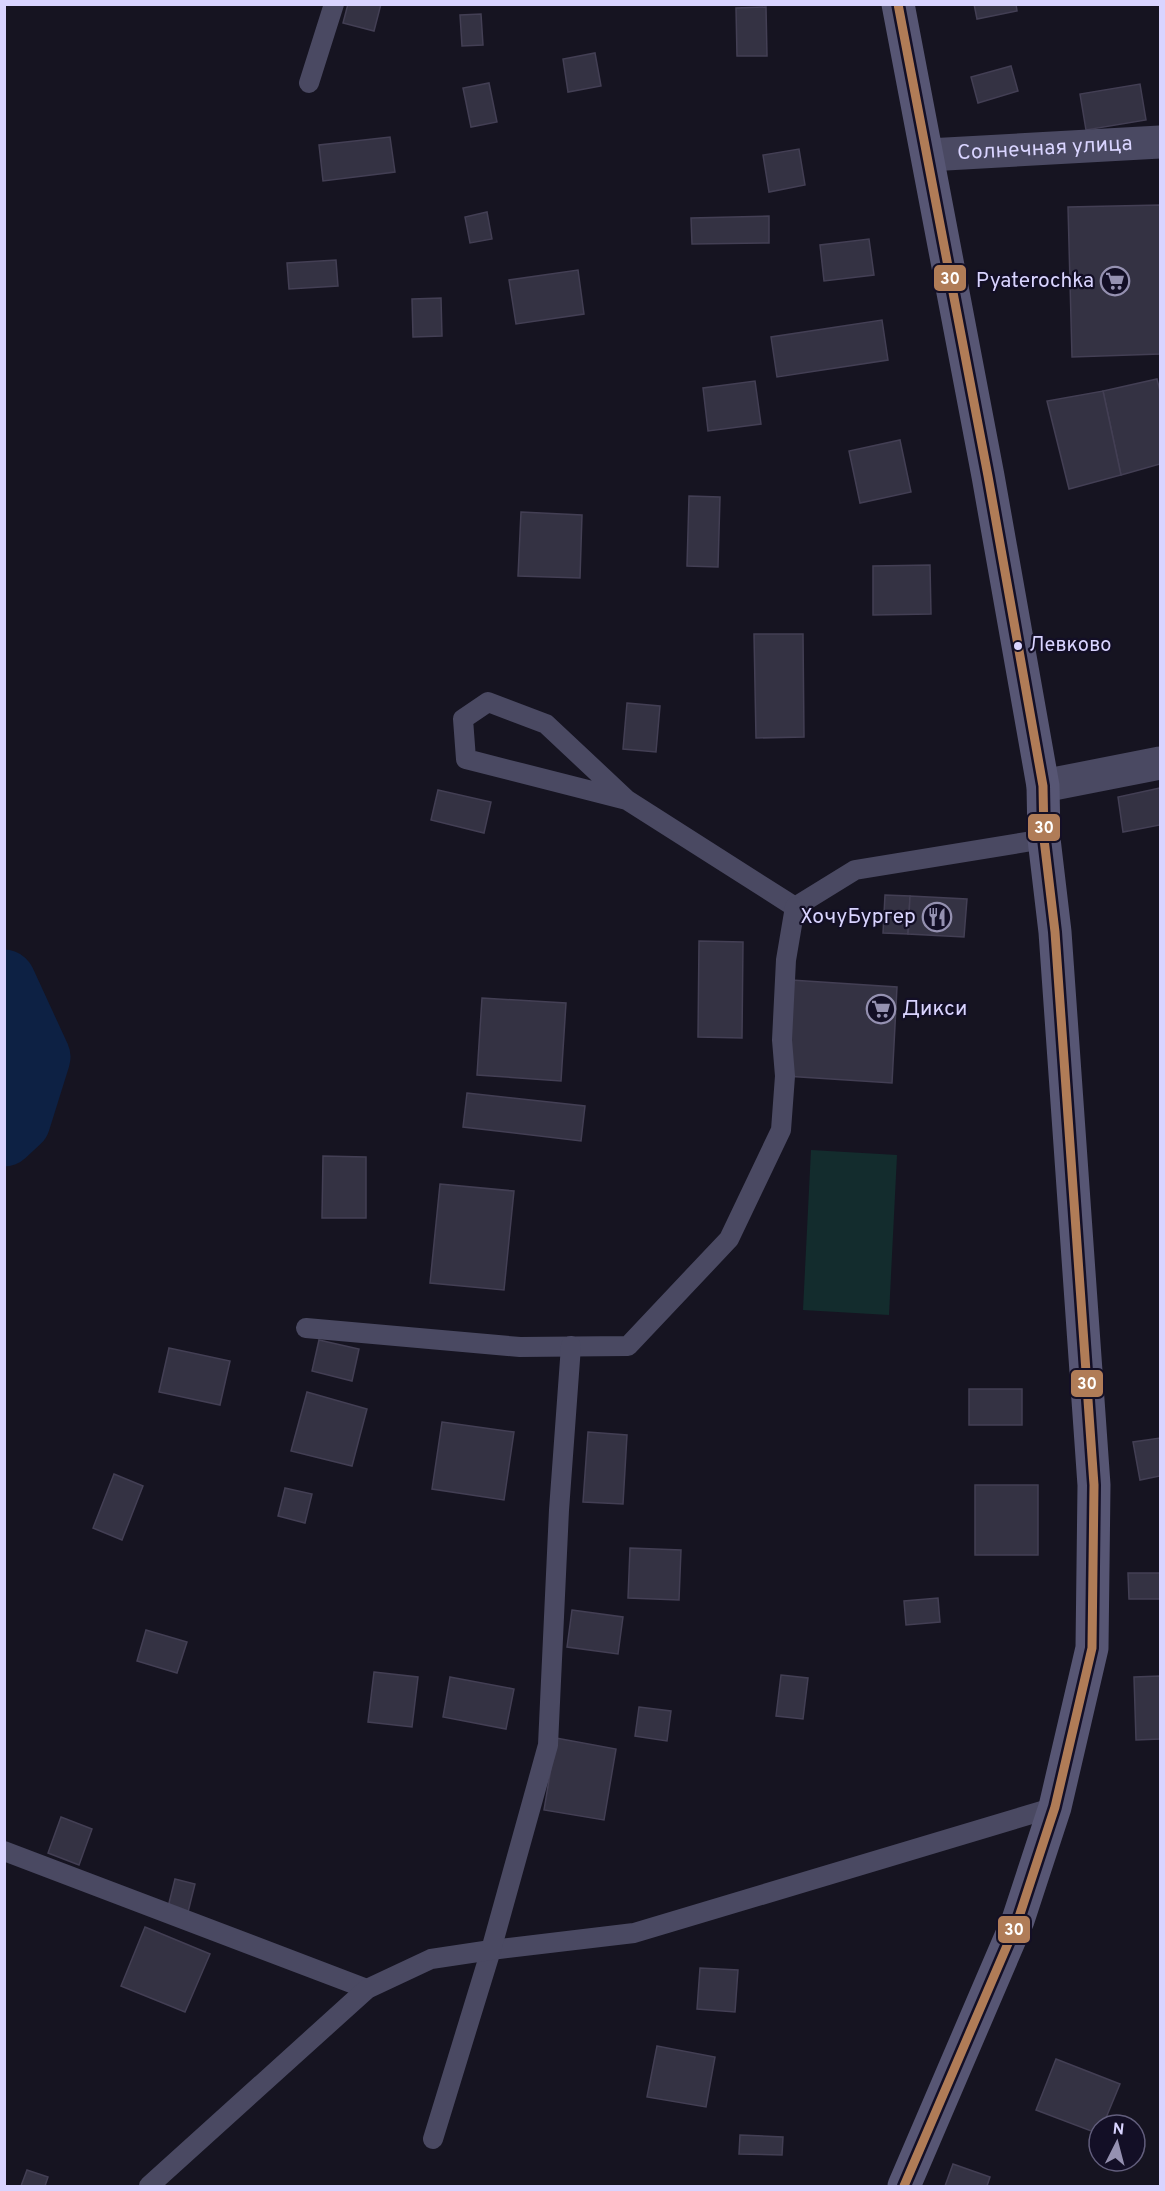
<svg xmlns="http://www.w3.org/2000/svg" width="1165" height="2191" font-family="Overpass,sans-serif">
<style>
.pitch{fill:#132c2d}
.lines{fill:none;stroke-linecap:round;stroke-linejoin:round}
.river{stroke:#0d2144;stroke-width:63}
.building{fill:#343243;stroke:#433f54;stroke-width:1.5}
.lane{stroke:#4a4962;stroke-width:20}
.street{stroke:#4a4962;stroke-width:33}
.secondary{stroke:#575674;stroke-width:33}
.bus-1-casing{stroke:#130f26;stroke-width:14}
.bus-1{stroke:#b07c57;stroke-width:9}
.bus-dot{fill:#d9d4ff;stroke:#130f26;stroke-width:2}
.labels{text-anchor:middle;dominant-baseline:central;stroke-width:4.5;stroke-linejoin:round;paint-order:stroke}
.bus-label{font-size:20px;fill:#d9d4ff;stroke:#130f26;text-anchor:start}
.street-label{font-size:21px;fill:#d9d4ff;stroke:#130f26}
.poi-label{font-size:21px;fill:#d9d4ff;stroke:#130f26;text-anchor:end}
.line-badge{stroke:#130f26;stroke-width:2}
.badge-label{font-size:16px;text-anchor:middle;font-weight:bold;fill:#fff}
</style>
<rect width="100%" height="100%" fill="#161421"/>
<polygon class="pitch" points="811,1150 897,1155 889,1315 803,1310"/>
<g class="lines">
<polyline class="river" points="4,981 39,1057 19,1121 4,1135"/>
</g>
<g class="building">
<polygon points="348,4 381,4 374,31 343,23"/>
<polygon points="974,4 1016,4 1017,11 977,19"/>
<polygon points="766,7 767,56 737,56 736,8"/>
<polygon points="481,14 483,45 462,46 460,15"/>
<polygon points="595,53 601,86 568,92 563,59"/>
<polygon points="1011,66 1018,91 978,103 971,77"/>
<polygon points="489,83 497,122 471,127 463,88"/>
<polygon points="1140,84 1146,120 1086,130 1080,94"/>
<polygon points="390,137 395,172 323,181 319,145"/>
<polygon points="799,149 805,185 769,192 763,155"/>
<polygon points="1160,205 1160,354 1072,357 1068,207"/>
<polygon points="487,212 492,239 470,243 465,217"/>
<polygon points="769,216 769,243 692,244 691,218"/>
<polygon points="869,239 874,275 824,281 820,245"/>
<polygon points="336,260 338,286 289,289 287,263"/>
<polygon points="578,270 584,314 516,324 509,280"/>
<polygon points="441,298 442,336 413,337 412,299"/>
<polygon points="882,320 888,360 777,377 771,337"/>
<polygon points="1157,379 1160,391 1160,464 1121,475 1103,391"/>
<polygon points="755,381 761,424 708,431 703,388"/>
<polygon points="1103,391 1121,475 1069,489 1047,401"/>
<polygon points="900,440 911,492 860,503 849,451"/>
<polygon points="689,496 720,497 718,567 687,566"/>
<polygon points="521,512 582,515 580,578 518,576"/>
<polygon points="930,565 931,614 873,615 873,566"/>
<polygon points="754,634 803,634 804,737 756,738"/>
<polygon points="627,703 660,706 656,752 623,749"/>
<polygon points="1160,788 1160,825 1123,832 1118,797"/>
<polygon points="438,790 491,802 484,833 431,820"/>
<polygon points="885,895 910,896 908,934 883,933"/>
<polygon points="910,896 967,899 964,937 908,934"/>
<polygon points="699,941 743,942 742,1038 698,1037"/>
<polygon points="791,980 897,987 892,1083 785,1076"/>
<polygon points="482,998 566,1003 561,1081 477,1075"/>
<polygon points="467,1093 585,1106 581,1141 463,1127"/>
<polygon points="323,1156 366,1157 366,1218 322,1218"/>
<polygon points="440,1184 514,1191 504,1290 430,1283"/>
<polygon points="319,1340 359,1349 352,1381 312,1371"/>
<polygon points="169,1348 230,1361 220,1405 159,1392"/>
<rect x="969" y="1389" width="53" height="36"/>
<polygon points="307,1392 367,1409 352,1466 291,1451"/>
<polygon points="442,1422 514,1432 504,1500 432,1489"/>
<polygon points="588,1432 627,1435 623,1504 583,1502"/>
<polygon points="1160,1438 1160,1476 1140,1480 1133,1442"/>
<polygon points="114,1474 143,1486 122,1540 93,1528"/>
<rect x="975" y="1485" width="63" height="70"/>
<polygon points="285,1488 312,1494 305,1523 278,1516"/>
<polygon points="630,1548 681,1550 679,1600 628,1598"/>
<polygon points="1128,1573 1160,1573 1160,1599 1129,1599"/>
<polygon points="938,1598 940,1622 906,1625 904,1601"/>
<polygon points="572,1610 623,1617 618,1654 567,1647"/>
<polygon points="146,1630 187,1642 177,1673 137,1661"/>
<polygon points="374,1672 418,1677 412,1727 368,1722"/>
<polygon points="781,1675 808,1678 803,1719 776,1716"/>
<polygon points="1160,1676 1160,1739 1136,1740 1134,1677"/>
<polygon points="450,1677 514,1689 506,1729 443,1717"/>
<polygon points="639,1707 671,1711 667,1741 635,1736"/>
<polygon points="556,1738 616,1749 604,1820 544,1810"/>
<polygon points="61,1817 92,1829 79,1865 48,1853"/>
<polygon points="175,1879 195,1884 188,1912 168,1907"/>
<polygon points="145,1927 210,1954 185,2012 121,1986"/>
<polygon points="700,1968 738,1970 735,2012 697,2009"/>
<polygon points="657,2046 715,2057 706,2107 647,2097"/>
<polygon points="1056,2059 1120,2084 1103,2125 1099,2125 1099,2134 1036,2110"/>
<polygon points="740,2135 783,2137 782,2155 739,2154"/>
<polygon points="953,2164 990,2177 987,2186 945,2186"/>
<polygon points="27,2170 48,2177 45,2186 21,2186"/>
</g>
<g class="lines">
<g class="lane">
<polyline points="309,83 334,4"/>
<polyline points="627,800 546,724 488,702 463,719 466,759 627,800 795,907 855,870 1044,839"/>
<polyline points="306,1328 520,1347 628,1346 729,1239 781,1130 785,1076 782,1040 786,960 795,907"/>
<polyline points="4,1851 367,1989"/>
<polyline points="433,2139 491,1950 634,1933 1055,1807"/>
<polyline points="149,2186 367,1989 431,1959 491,1950 548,1745 559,1510 571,1346"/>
</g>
<g class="street">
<path id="s1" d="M928,155l232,-13"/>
<polyline points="1043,786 1160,763"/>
</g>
<polyline class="secondary" points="898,4 988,476 1043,786 1044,839 1055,932 1094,1485 1092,1648 1055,1807 1018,1920 904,2186"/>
<g class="bus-1-casing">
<polyline id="bus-1" points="898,4 988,476 1043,786 1044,839 1055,932 1094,1485 1092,1648 1055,1807 1018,1920 904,2186"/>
</g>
<use href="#bus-1" class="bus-1"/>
</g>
<defs>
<g id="supermarket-ring" transform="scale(1.5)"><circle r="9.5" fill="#130f26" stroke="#9591b1" stroke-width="1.5"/><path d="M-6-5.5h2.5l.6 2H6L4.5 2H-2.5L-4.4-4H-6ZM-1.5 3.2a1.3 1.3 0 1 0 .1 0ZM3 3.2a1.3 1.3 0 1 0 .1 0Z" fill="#9591b1"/></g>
<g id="restaurant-ring" transform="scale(1.5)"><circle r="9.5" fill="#130f26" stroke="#9591b1" stroke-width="1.5"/><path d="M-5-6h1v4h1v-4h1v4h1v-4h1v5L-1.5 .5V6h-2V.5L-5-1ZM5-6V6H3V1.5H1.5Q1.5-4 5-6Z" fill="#9591b1"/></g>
</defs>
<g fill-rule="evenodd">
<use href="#supermarket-ring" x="1115" y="281"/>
<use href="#restaurant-ring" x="937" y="917"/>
<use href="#supermarket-ring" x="881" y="1009"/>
</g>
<circle class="bus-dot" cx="1018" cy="646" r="5"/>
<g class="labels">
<g class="bus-label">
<text x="1029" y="646">Левково</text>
</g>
<g class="street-label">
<text stroke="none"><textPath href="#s1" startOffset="117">Солнечная улица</textPath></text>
</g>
<g class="poi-label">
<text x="1094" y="281">Pyaterochka</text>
<text x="916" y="917">ХочуБургер</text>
<text x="902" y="1009" text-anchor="start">Дикси</text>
</g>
</g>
<g class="line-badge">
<rect x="933" y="264" width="34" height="28" rx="6" fill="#b07c57"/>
<rect x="1027" y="813" width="34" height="29" rx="6" fill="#b07c57"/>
<rect x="1070" y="1369" width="34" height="29" rx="6" fill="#b07c57"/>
<rect x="997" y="1915" width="34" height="29" rx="6" fill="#b07c57"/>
</g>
<g class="badge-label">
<text x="950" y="284">30</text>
<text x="1044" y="833">30</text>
<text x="1087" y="1389">30</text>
<text x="1014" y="1935">30</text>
</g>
<rect width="1165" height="2191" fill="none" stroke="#d9d4ff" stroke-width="12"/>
<g transform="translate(1117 2143) rotate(6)"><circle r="28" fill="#130f26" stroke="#625e7d" stroke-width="1.5"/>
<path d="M0-4.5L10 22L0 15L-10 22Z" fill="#9591b1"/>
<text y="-9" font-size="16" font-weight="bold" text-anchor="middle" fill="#d9d4ff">N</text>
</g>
</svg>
